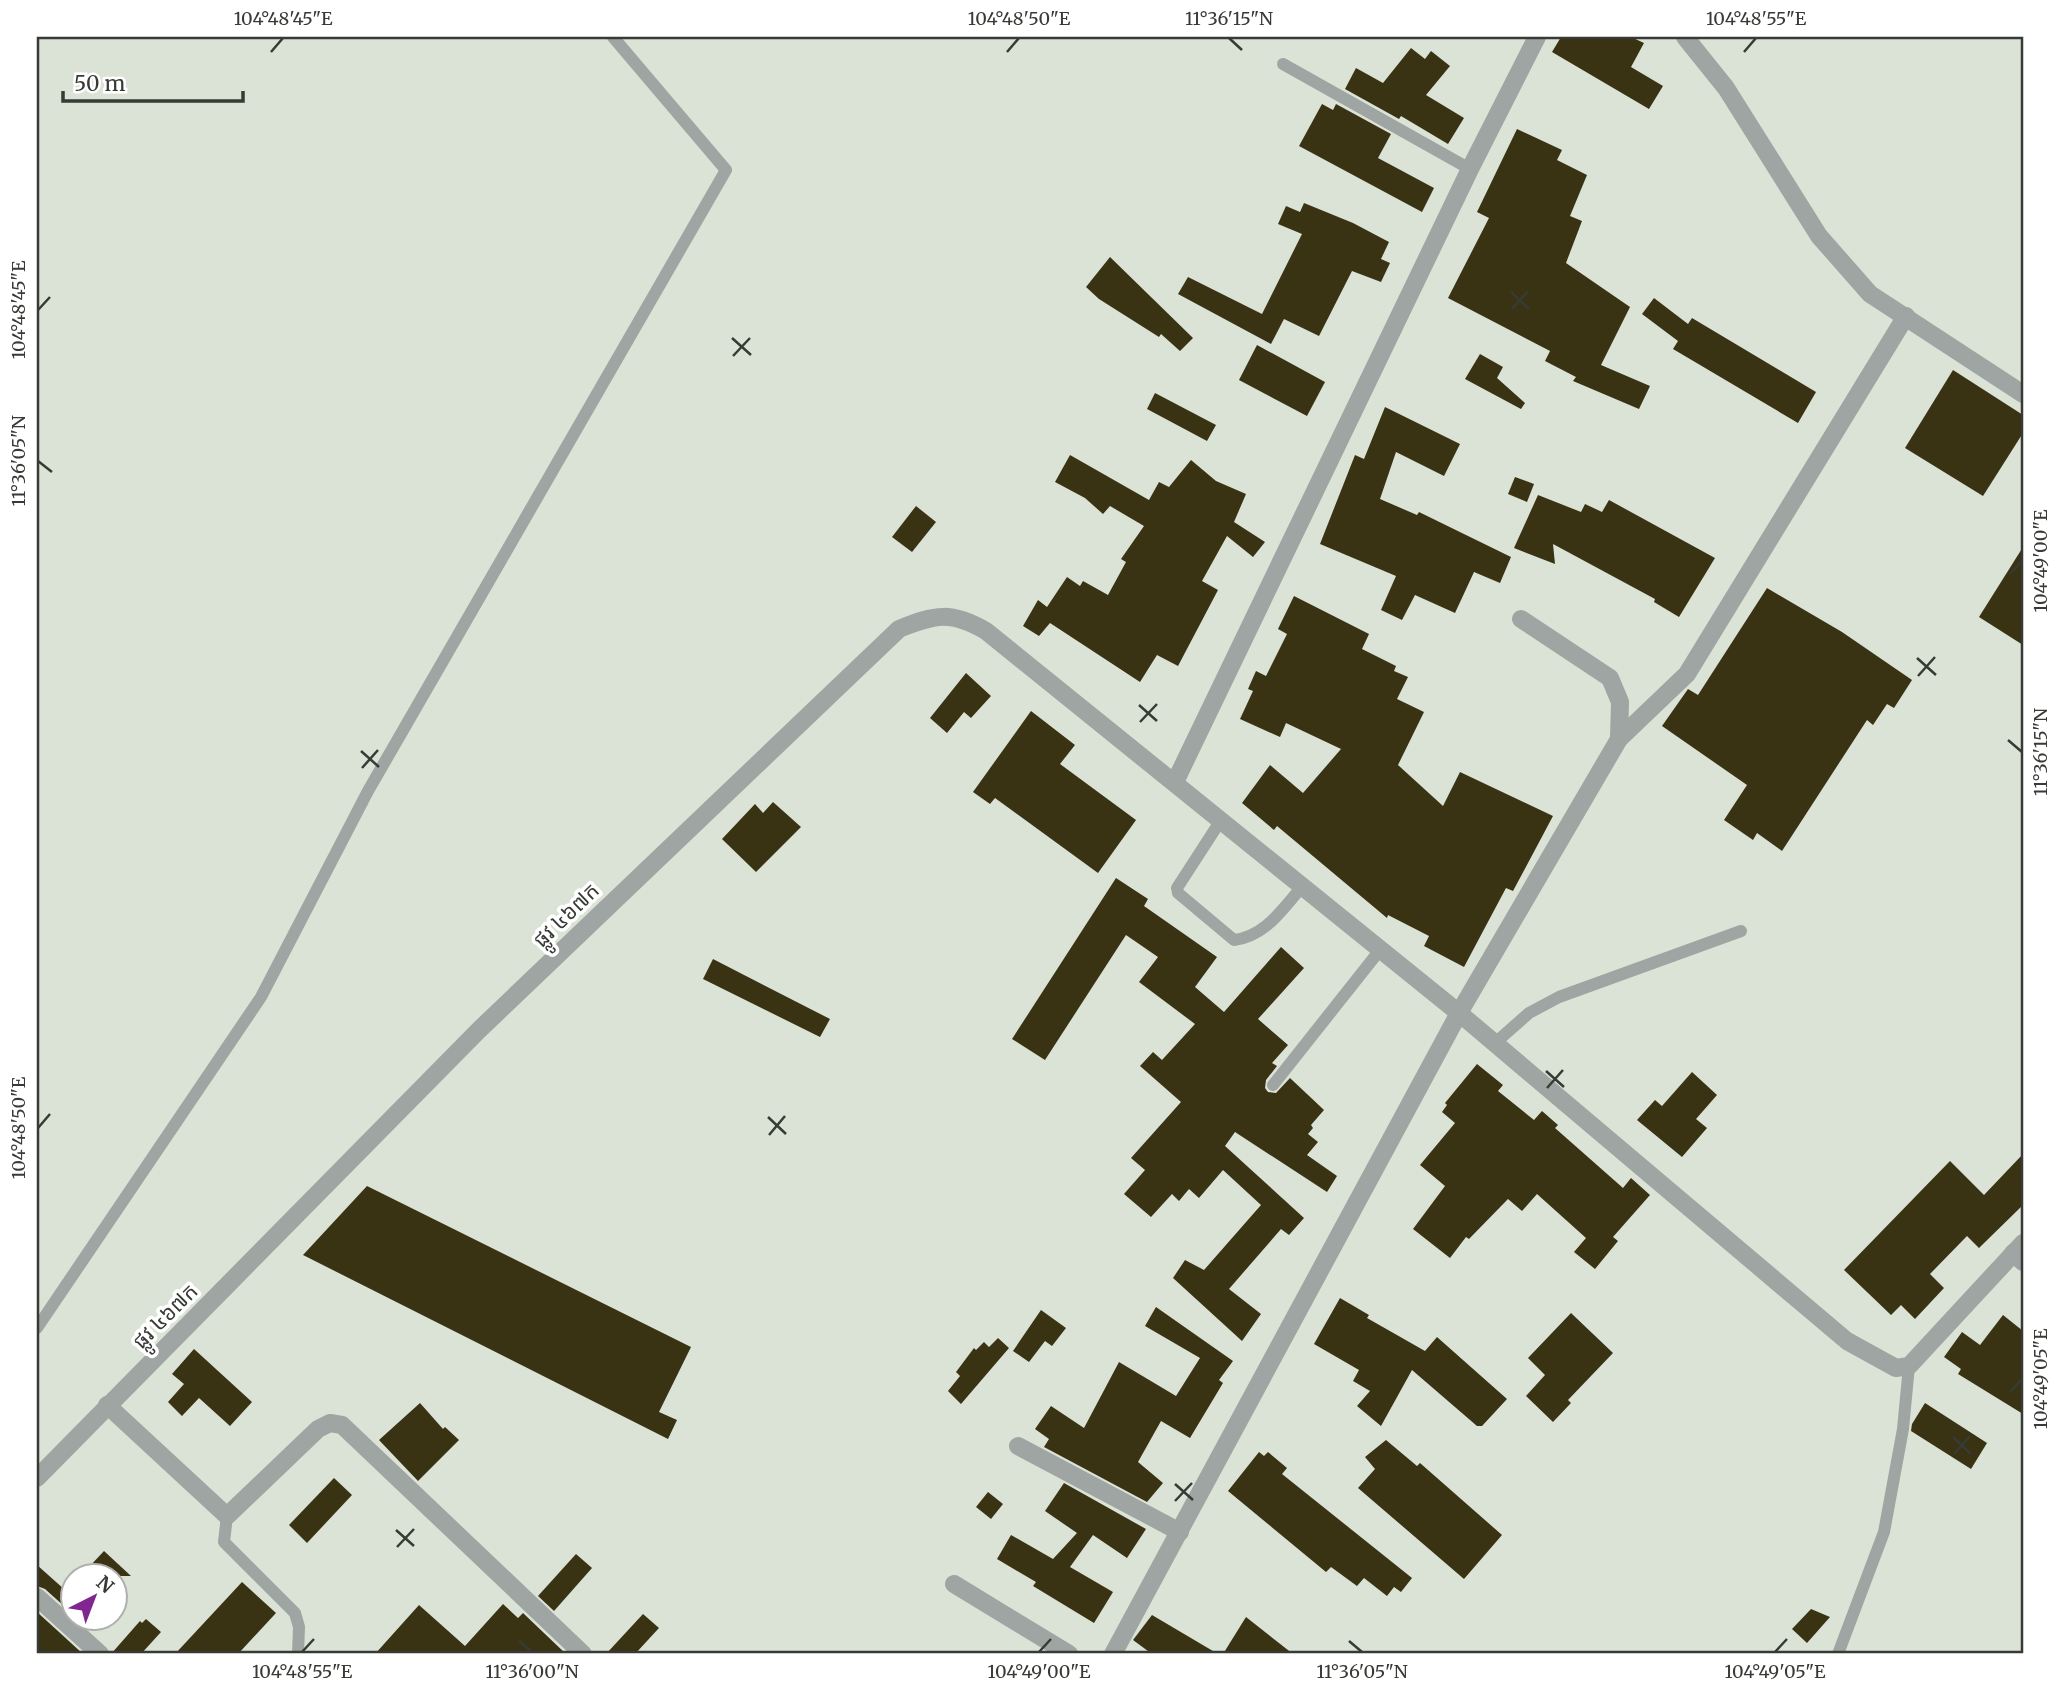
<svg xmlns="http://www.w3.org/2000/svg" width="2060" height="1691" font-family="Merriweather,'Noto Sans Khmer',serif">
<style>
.building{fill:#393314}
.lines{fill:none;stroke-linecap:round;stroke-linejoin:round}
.service{stroke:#9ea5a2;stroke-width:12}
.minor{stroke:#9ea5a2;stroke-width:18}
.tertiary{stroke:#9ea5a2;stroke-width:18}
.ticks{fill:none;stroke:#373a35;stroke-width:2.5}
.labels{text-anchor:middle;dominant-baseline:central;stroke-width:7;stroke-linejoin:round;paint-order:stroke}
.street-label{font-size:21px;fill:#373a35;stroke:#fff}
.neatline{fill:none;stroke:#373a35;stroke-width:2.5}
.ticks-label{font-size:18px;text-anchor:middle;fill:#373a35}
</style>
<rect width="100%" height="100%" fill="#dbe3d6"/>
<g class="building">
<polygon points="1561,37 1631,37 1644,43 1631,67 1663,86 1649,109 1552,52"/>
<polygon points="1411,48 1425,59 1431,51 1450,66 1426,95 1464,118 1448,144 1401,116 1399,119 1345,89 1356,68 1383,83"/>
<polygon points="1322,104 1333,110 1336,104 1391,134 1378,158 1434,188 1422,212 1299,146"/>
<polygon points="1517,129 1562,150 1557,160 1587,175 1570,216 1582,221 1566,263 1630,307 1601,365 1650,386 1639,409 1573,381 1576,377 1545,361 1550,351 1448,298 1489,218 1477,212"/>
<polygon points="1304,203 1353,223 1389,242 1381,259 1390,263 1381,282 1352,271 1319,336 1284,319 1271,344 1178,294 1188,277 1262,314 1302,234 1278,224 1286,206 1300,212"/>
<polygon points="1110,257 1193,338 1180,351 1161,334 1159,337 1099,299 1086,287"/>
<polygon points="1654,298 1688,324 1692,318 1816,392 1798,423 1673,349 1678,341 1642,314"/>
<polygon points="1257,345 1325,382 1307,416 1239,380"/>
<polygon points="1480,354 1503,367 1497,378 1525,403 1521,409 1465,379"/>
<polygon points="1953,370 2023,415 2023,433 1983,496 1905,448"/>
<polygon points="1155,393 1216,425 1207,441 1147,409"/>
<polygon points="1385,407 1460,444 1444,476 1396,452 1380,499 1417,515 1419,512 1511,557 1500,583 1474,572 1455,613 1415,595 1402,620 1381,610 1396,576 1320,544 1355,455 1364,459"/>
<polygon points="1070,455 1149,500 1159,482 1169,487 1191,460 1216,481 1246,494 1234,522 1265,542 1253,557 1227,536 1202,581 1218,590 1178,666 1157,655 1140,682 1050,623 1039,636 1023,626 1038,600 1047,607 1067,577 1080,586 1083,581 1108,595 1126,562 1121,559 1144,526 1110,506 1103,514 1085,498 1055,482"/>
<polygon points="1515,477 1534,484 1527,502 1508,494"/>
<polygon points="1538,495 1581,512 1585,504 1602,512 1609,500 1715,558 1679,617 1654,602 1655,599 1553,544 1555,564 1514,548"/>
<polygon points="916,506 936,522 912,552 892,537"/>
<polygon points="2023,547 2023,645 1979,617"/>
<polygon points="1767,588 1842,632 1912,680 1894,708 1887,704 1873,725 1867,720 1782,851 1757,833 1753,840 1724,820 1747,785 1662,726 1688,689 1698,695"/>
<polygon points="1294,596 1369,634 1362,649 1396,666 1394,671 1408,677 1397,699 1424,712 1398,765 1443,806 1460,772 1553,816 1513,891 1506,888 1464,967 1424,946 1429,936 1388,915 1387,918 1277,826 1274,830 1242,803 1270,765 1303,793 1341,749 1286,723 1280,737 1240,719 1253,691 1248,689 1256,671 1266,676 1287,634 1278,629"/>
<polygon points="966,673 991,696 971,718 964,712 947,733 930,718"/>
<polygon points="1031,711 1075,745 1060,764 1136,820 1098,873 995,798 990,804 973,792"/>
<polygon points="773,802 801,827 756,872 722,839 755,804 763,813"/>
<polygon points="1116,878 1148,899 1144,906 1217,957 1195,987 1224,1012 1281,947 1304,968 1258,1019 1288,1045 1272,1063 1277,1066 1266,1080 1265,1088 1268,1092 1276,1093 1290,1078 1324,1110 1311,1125 1313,1128 1308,1134 1318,1142 1307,1155 1337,1176 1327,1192 1235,1132 1225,1146 1304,1218 1289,1235 1281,1229 1229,1289 1261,1314 1242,1341 1173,1278 1185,1260 1204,1270 1261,1205 1223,1170 1199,1198 1189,1189 1179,1201 1172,1194 1151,1217 1124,1194 1145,1170 1131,1158 1181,1102 1140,1066 1153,1052 1162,1060 1195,1024 1139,982 1158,957 1126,935 1045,1060 1012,1039"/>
<polygon points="713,959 830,1019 820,1037 703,979"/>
<polygon points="1477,1064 1503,1085 1498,1091 1534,1120 1542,1111 1558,1125 1555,1128 1623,1188 1631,1178 1650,1195 1613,1237 1618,1241 1595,1269 1574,1252 1586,1238 1537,1194 1522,1211 1508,1199 1469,1239 1466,1237 1450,1258 1413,1229 1445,1186 1420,1165 1455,1123 1442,1112 1447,1105 1445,1103"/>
<polygon points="1692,1072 1717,1095 1696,1119 1707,1128 1682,1157 1637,1120 1655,1100 1662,1106"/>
<polygon points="2023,1154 2023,1205 1979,1248 1967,1236 1930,1274 1944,1288 1915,1319 1901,1305 1891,1315 1844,1270 1950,1161 1984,1195"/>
<polygon points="367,1186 691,1347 659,1412 677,1420 668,1439 303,1255"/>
<polygon points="1340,1298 1369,1315 1367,1318 1425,1351 1437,1337 1507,1399 1482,1426 1477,1426 1412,1370 1381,1426 1357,1406 1370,1391 1353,1381 1359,1370 1314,1344"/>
<polygon points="1156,1307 1233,1361 1219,1380 1223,1383 1190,1438 1161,1421 1138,1462 1163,1483 1147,1502 1044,1447 1049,1439 1035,1429 1051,1406 1084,1428 1119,1362 1176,1396 1200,1358 1145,1326"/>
<polygon points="1041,1310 1066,1328 1052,1346 1045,1341 1029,1362 1013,1351"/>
<polygon points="1571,1313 1613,1353 1568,1400 1571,1403 1553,1422 1526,1396 1545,1375 1528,1358"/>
<polygon points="2003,1315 2023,1331 2023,1414 1958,1374 1961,1369 1944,1357 1962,1332 1980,1345"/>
<polygon points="998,1338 1009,1348 961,1404 948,1391 960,1376 956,1372 974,1348 976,1350 984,1342 989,1347"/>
<polygon points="194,1349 252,1402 230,1426 199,1398 182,1416 168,1402 184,1384 172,1374"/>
<polygon points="420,1403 443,1429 445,1427 459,1440 418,1481 379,1440"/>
<polygon points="1925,1403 1987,1443 1971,1469 1911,1431 1912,1424"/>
<polygon points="1386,1440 1417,1466 1420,1463 1502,1535 1464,1579 1358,1488 1375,1469 1365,1457"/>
<polygon points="1259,1452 1264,1456 1268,1452 1287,1468 1282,1474 1412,1578 1401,1592 1394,1587 1387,1596 1364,1578 1357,1586 1331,1567 1326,1572 1228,1491"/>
<polygon points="334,1478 352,1495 307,1543 289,1525"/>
<polygon points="1064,1483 1146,1529 1127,1558 1093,1535 1070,1567 1113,1592 1094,1623 1033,1586 1036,1582 997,1559 1011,1535 1053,1559 1077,1533 1045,1511"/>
<polygon points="988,1492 1003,1504 991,1519 976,1507"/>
<polygon points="104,1551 131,1576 98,1576 89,1567"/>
<polygon points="576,1554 592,1568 554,1611 538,1596"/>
<polygon points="37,1565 74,1598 74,1615 45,1589 37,1586"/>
<polygon points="242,1582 276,1613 238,1654 175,1654"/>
<polygon points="503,1604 518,1618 523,1613 566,1654 375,1654 419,1605 465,1646"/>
<polygon points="1811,1609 1830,1617 1807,1643 1792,1629"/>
<polygon points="37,1612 59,1632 83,1654 37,1654"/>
<polygon points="643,1614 659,1628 635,1654 606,1654"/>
<polygon points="1152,1615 1218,1654 1152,1654 1133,1640"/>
<polygon points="1246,1617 1293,1654 1223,1654"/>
<polygon points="146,1619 161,1632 141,1654 111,1654 140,1621 142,1623"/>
</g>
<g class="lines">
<g class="service">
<polyline points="1283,64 1470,169"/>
<path d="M1221,820l-44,68 1,5 56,47c32,-4 48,-31 68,-53"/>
<polyline points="1495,1043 1529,1013 1559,997 1741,931"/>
<polyline points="1273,1085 1380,950"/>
<polyline points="37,1328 261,997 368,791 726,170 613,37"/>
<polyline points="227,1516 224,1542 295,1613 299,1627 298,1654"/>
<polyline points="1838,1654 1884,1532 1903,1429 1909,1366"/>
</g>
<g class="minor">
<polyline points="1685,37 1726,88 1819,236 1870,294 2023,394"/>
<polyline points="1521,619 1610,678 1620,702 1619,739"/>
<polyline points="1459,1013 1619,739 1687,674 1906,316"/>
<polyline points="2013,1253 2023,1262"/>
<polyline points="107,1405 227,1516 318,1429 330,1423 342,1425 583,1654"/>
<polyline points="1018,1446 1180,1532"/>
<polyline points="954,1584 1069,1654"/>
<polyline points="37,1597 100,1654"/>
</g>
<g class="tertiary">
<polyline points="1175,782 1470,169 1537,37"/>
<path d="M37,1478l442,-448 420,-401c37,-15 52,-18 87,2l473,382 388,328 49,27 13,-2 114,-123"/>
<polyline points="1113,1654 1459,1013"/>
</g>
</g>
<path class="ticks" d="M1229,38l13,12M271,52l12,-14M1007,52l12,-14M1744,52l12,-14M1511,292l18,17M1512,309l16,-18M38,310l12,-13M732,338l19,17M733,356l17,-18M38,461l14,11M2010,574l12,-13M1917,658l19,17M1918,676l17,-19M1139,705l18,16M1140,722l17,-18M2008,740l14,12M361,751l18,16M362,768l16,-18M1546,1071l18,16M1547,1088l16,-18M768,1117l18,17M38,1128l12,-14M769,1135l16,-19M2010,1392l12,-13M1953,1437l18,17M1954,1454l16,-18M1175,1484l18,16M1175,1501l17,-18M396,1530l18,16M397,1547l17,-18M519,1641l13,11M1349,1641l13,11M302,1652l12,-13M1039,1652l12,-13M1775,1652l12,-13"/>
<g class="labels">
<g class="street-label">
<text transform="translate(566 915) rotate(-44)">ផ្លូវ ៤៦៧ក</text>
<text transform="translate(165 1316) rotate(-45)">ផ្លូវ ៤៦៧ក</text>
</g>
</g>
<rect width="2060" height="1691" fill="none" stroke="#ffffff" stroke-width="77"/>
<g transform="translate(94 1597) rotate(42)"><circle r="33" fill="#ffffff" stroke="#afb0ae" stroke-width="2"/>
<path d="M0-5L12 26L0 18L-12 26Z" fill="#812591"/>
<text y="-10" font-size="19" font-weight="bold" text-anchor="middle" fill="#373a35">N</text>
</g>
<path d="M63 91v10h180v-10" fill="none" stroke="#373a35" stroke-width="3.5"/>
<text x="74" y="91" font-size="21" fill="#373a35" stroke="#ffffff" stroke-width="5" paint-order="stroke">50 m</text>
<rect x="38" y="38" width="1984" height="1614" class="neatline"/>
<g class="ticks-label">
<text x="283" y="25">104°48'45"E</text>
<text x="1019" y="25">104°48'50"E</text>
<text x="1229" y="25">11°36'15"N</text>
<text x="1756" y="25">104°48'55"E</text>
<text transform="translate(19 310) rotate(-90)" y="6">104°48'45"E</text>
<text transform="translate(19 461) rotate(-90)" y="6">11°36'05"N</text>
<text transform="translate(2041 561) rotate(-90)" y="6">104°49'00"E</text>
<text transform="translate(2041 752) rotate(-90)" y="6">11°36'15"N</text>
<text transform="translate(19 1128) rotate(-90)" y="6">104°48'50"E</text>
<text transform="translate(2041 1379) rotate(-90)" y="6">104°49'05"E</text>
<text x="302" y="1678">104°48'55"E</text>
<text x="532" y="1678">11°36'00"N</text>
<text x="1039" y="1678">104°49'00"E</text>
<text x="1362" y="1678">11°36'05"N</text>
<text x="1775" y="1678">104°49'05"E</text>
</g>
</svg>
